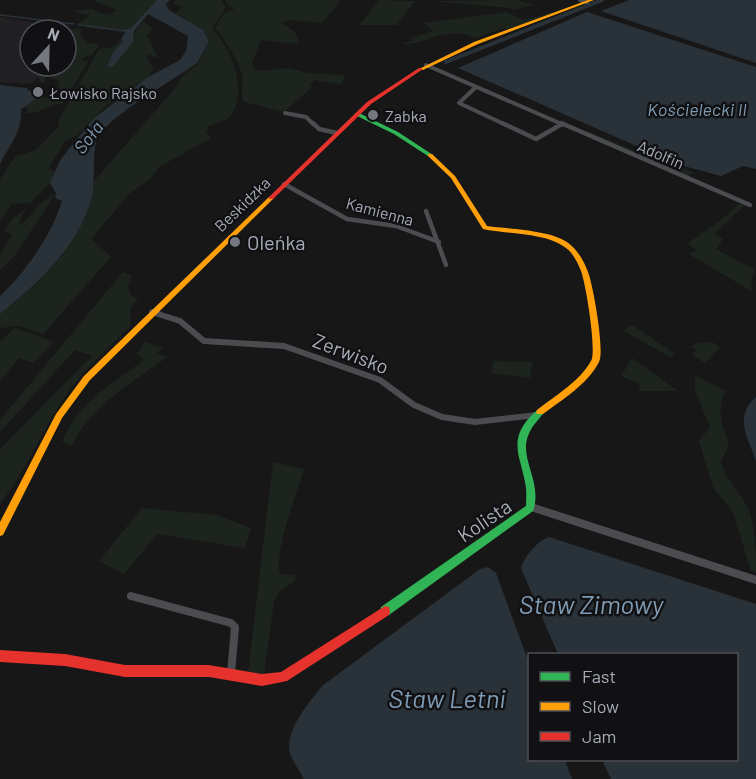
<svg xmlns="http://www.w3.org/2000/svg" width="756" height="779" font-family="Barlow,sans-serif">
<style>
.built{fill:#212123}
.green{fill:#1d241e}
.water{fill:#2a3239}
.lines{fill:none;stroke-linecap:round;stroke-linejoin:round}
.stream{stroke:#2a3239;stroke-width:1.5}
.canal{stroke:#2a3239;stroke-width:4}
.street-far3{stroke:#4b4c50;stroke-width:4}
.street-far2{stroke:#4b4c50;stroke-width:4.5}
.street-far1{stroke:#4b4c50;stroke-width:6}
.street{stroke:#4b4c50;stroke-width:8}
.fast{fill:#30b455;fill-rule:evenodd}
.slow{fill:#ff9f0a;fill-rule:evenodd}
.jam{fill:#e5322d;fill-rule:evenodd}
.poi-dot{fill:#757880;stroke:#111113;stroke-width:2}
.labels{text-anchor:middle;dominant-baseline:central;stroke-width:5;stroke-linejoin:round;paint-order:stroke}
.far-poi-label{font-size:16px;fill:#a8adb8;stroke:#111113;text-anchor:start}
.far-street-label{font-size:16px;fill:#a8adb8;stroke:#111113}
.far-water-label{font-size:18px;font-style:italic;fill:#7f9bb3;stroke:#111113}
.poi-label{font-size:20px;fill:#a8adb8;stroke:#111113;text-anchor:start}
.street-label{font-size:20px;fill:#a8adb8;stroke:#111113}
.near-water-label{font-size:26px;font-style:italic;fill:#7f9bb3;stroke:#111113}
</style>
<rect width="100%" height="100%" fill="#171717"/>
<polygon class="built" points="0,17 72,29 72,53 66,58 66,30 30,30 30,66 55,66 29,84 0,82"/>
<g class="green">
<polygon points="92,0 157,0 132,28 122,32 76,25 90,15 71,11 93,9 100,13 111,14 117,10"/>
<path d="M175,0h46l5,7 -14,22c20,18 37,65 18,87 -4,6 -14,7 -21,10l-3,6 5,6 -52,29 -8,11 -22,16 -38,45 20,18 -68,77 -24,-8 -19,2v-14l35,-29 26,-28 24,-39 9,-37 84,-96c4,-12 10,-13 19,-21 5,-6 9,-15 12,-22l-24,-24 -10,-5 9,-7 -11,-2z"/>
<path d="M225,0h116l-19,23 -31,-3 -9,3 13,9 5,12 -39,-4 -9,23 3,8 34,-3 18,5 38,2 -4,10 -26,-5 -6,5 3,2 -28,25 -40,-10c-5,-8 1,-21 -3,-31 -2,-8 -19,-37 -26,-43l10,-16 10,-3 -6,-2z"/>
<polygon points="379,0 415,1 397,25 359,25"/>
<polygon points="518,0 533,5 514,10 510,8 431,1"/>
<path d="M579,5l-69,26 -6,-3 -29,10c-32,-14 -47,7 -73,6l11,-4 -3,-2 23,-7 -9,-8 82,-11 18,8z"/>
<path d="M143,21l10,7 -6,8 10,20 -2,2 -6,-4 -3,4 8,10 -6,9 -45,31 -26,28 -11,4 -18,29 7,2 -5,12 -20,20 -18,1 -12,17v-42l16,-23 20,-6 23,-24v-6l40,-71 13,-2 9,-7 2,1 -10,12 11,-1c9,-10 10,-21 19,-31z"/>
<polygon points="81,28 81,36 88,43 99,44 93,54 82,58 82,60 88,62 72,88 63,91 57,88 60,82 49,76 44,78 45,82 42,84 38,78 55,66 66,66 66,58 72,52 72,29"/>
<path d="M38,97l27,2 -2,5c-14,0 -23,10 -36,9l1,-5 -4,-2z"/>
<polygon points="587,131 641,153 645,152 695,173 686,177 584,132"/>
<path d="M56,193l-41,62 -15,15v-16l12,-19 -7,-5 7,-11 13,-9 -6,13 3,1c13,-13 17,-22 34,-31z"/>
<path d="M739,203l5,3 -30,28 9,5 -7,10 39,21 -3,6 -1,15 -62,-37 7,-4 -8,-7c19,-14 36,-23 51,-40z"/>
<path d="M123,272l9,3 -4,11 3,10 7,1 -7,11 -1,19c-23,22 -48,44 -66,71 -23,34 -38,73 -64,106v-55l92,-93 -17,-6 -75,82v-12z"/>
<polygon points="632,325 675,354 670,357 623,331"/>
<polygon points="15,328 54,342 33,363 19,358 0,381 0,341"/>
<path d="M145,342l18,6 -6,5 10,4c-37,27 -76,49 -96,90l-9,-6 14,-26 23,-22 45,-33 -7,-6z"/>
<polygon points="712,342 720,347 705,363 692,355 696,350 691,347 696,343"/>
<polygon points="632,358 678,391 640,391 639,384 621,376"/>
<polygon points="493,361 532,362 530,378 492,373"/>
<path d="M695,375l31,16c-11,19 -3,34 3,54l-8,16c4,19 17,28 26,45 9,19 9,45 9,67l-5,-2 -18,-58 -20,-26 -14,-46 11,-14 -15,-36z"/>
<path d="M273,462l31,7c-6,21 -31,86 -24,105l15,1 1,5 -16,11 -6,11 -10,72 -16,-1z"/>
<polygon points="142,508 216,515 251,528 245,548 157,534 124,574 99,561"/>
</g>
<g class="water">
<path d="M157,0h13l-4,4 3,6 34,20 6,12 -12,21c-22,16 -88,53 -99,74 -7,15 -2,42 -6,59 -13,51 -53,86 -92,118v-18c25,-23 53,-63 62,-95l-7,-3 1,-5 -6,-10 11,-24 32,-40 55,-42 32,-17 6,-9 2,-15 -40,-22 -14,17 -1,11 -20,24 -6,1 6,-14 10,-12 -2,-1 4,-8h-3l10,-5z"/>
<polygon points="629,0 756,0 756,63 601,11"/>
<polygon points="587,12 756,67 756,169 743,166 721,176 680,165 458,68"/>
<path d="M0,85l26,3 12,9 -17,12c2,21 -12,37 -21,55z"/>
<path d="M756,397v64c-8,-25 -23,-43 0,-64z"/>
<path d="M549,537l207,67v175h-145l-9,-19h134v-106h-178l-37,-86c4,-12 16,-27 28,-31z"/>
<path d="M488,567l8,6 33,90 1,97h35l7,19h-268c-4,-8 -14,-21 -15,-30 -1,-23 20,-46 33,-63l158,-117z"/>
</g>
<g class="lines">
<g class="stream">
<polyline points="0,15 74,24"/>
<polyline points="79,25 126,31"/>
</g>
<polyline class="canal" points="446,62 602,0"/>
<g class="street-far3">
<polyline points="580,0 587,2"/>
<polyline points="426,65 564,125"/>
<polyline points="476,87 459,103 506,125"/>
<polyline points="285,113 306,117 314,125"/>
</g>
<g class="street-far2">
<polyline points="313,123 319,129 337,133"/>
<polyline points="502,123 536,139 562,124"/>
<polyline points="561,123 750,205"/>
<polyline points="284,184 347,219 396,226 439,242"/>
<polyline points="426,211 446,265"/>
</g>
<polyline class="street-far1" points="152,312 180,321 204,341 284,346 380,380 414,405 442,417 475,422 537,415"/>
<g class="street">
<polyline points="531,507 756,580"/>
<polyline points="131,596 231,623 235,627 231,674"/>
</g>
<g class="fast">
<polygon points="355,113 359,113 398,132 433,155 428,156 394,134 355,115"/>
<path d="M540,409l3,1 1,2c-5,8 -13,14 -16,24 -9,23 15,47 5,75l-144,104 -4,1 -4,-1 -1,-4 1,-4 145,-101c0,-8 1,-16 -1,-24 -5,-26 -16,-41 4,-64 4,-4 6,-7 11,-9z"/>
</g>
<g class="slow">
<polygon points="588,0 594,0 478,44 423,70 419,69 474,42"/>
<path d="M428,154h4l23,22 32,50c22,3 62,4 80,16 10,7 17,19 21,30 5,12 17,80 11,90 -12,23 -36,37 -56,52h-6l-1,-2 1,-2c19,-15 42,-28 54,-49 6,-9 -5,-77 -10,-90 -4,-10 -9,-20 -18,-25 -18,-13 -58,-12 -80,-17l-32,-51 -23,-22z"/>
<polygon points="271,196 274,198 273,199 90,380 62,418 3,535 0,536 0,522 56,414 84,376 269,197"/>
</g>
<g class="jam">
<polygon points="419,68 423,69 371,104 273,199 269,199 269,197 367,102"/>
<polygon points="385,606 389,607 390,611 389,615 287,681 262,686 209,677 125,677 65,666 0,662 0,650 65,654 125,665 209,665 262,674 281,672"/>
</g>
</g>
<g class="poi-dot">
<circle cx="38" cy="92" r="6"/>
<circle cx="373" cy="115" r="6"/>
<circle cx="235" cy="242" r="6"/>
</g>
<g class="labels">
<g class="far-poi-label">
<text x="50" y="92">Łowisko Rajsko</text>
<text x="385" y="115">Zabka</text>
</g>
<g class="far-street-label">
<text transform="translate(661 154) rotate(23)">Adolfin</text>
<text transform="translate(242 204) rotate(-44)">Beskidzka</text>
<text transform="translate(380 211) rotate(15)">Kamienna</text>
</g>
<g class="far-water-label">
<text x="697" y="109">Kościelecki II</text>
<text transform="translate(88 137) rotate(-52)">Soła</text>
</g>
<g class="poi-label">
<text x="247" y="242">Oleńka</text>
</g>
<g class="street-label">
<text transform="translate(351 353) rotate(21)">Zerwisko</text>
<text transform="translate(484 520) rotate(-34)">Kolista</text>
</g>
<g class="near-water-label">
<text x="591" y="603">Staw Zimowy</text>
<text x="447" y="697">Staw Letni</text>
</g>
</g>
<rect x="528" y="653" width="210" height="108" fill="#111113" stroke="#4d4f55" stroke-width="1.5"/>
<rect x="540" y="672" width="30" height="9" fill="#30b455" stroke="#4d4f55" stroke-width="1.5"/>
<text x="582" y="683" font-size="18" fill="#a8adb8">Fast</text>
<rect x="540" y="702" width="30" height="9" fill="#ff9f0a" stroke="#4d4f55" stroke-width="1.5"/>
<text x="582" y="713" font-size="18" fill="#a8adb8">Slow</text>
<rect x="540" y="732" width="30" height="9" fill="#e5322d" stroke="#4d4f55" stroke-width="1.5"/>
<text x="582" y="743" font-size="18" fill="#a8adb8">Jam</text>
<g transform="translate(48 48) rotate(22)"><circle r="28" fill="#111113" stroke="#4d4f55" stroke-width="1.5"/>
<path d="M0-4.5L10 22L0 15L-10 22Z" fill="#757880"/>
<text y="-9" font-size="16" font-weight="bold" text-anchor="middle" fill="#a8adb8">N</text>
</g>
</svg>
